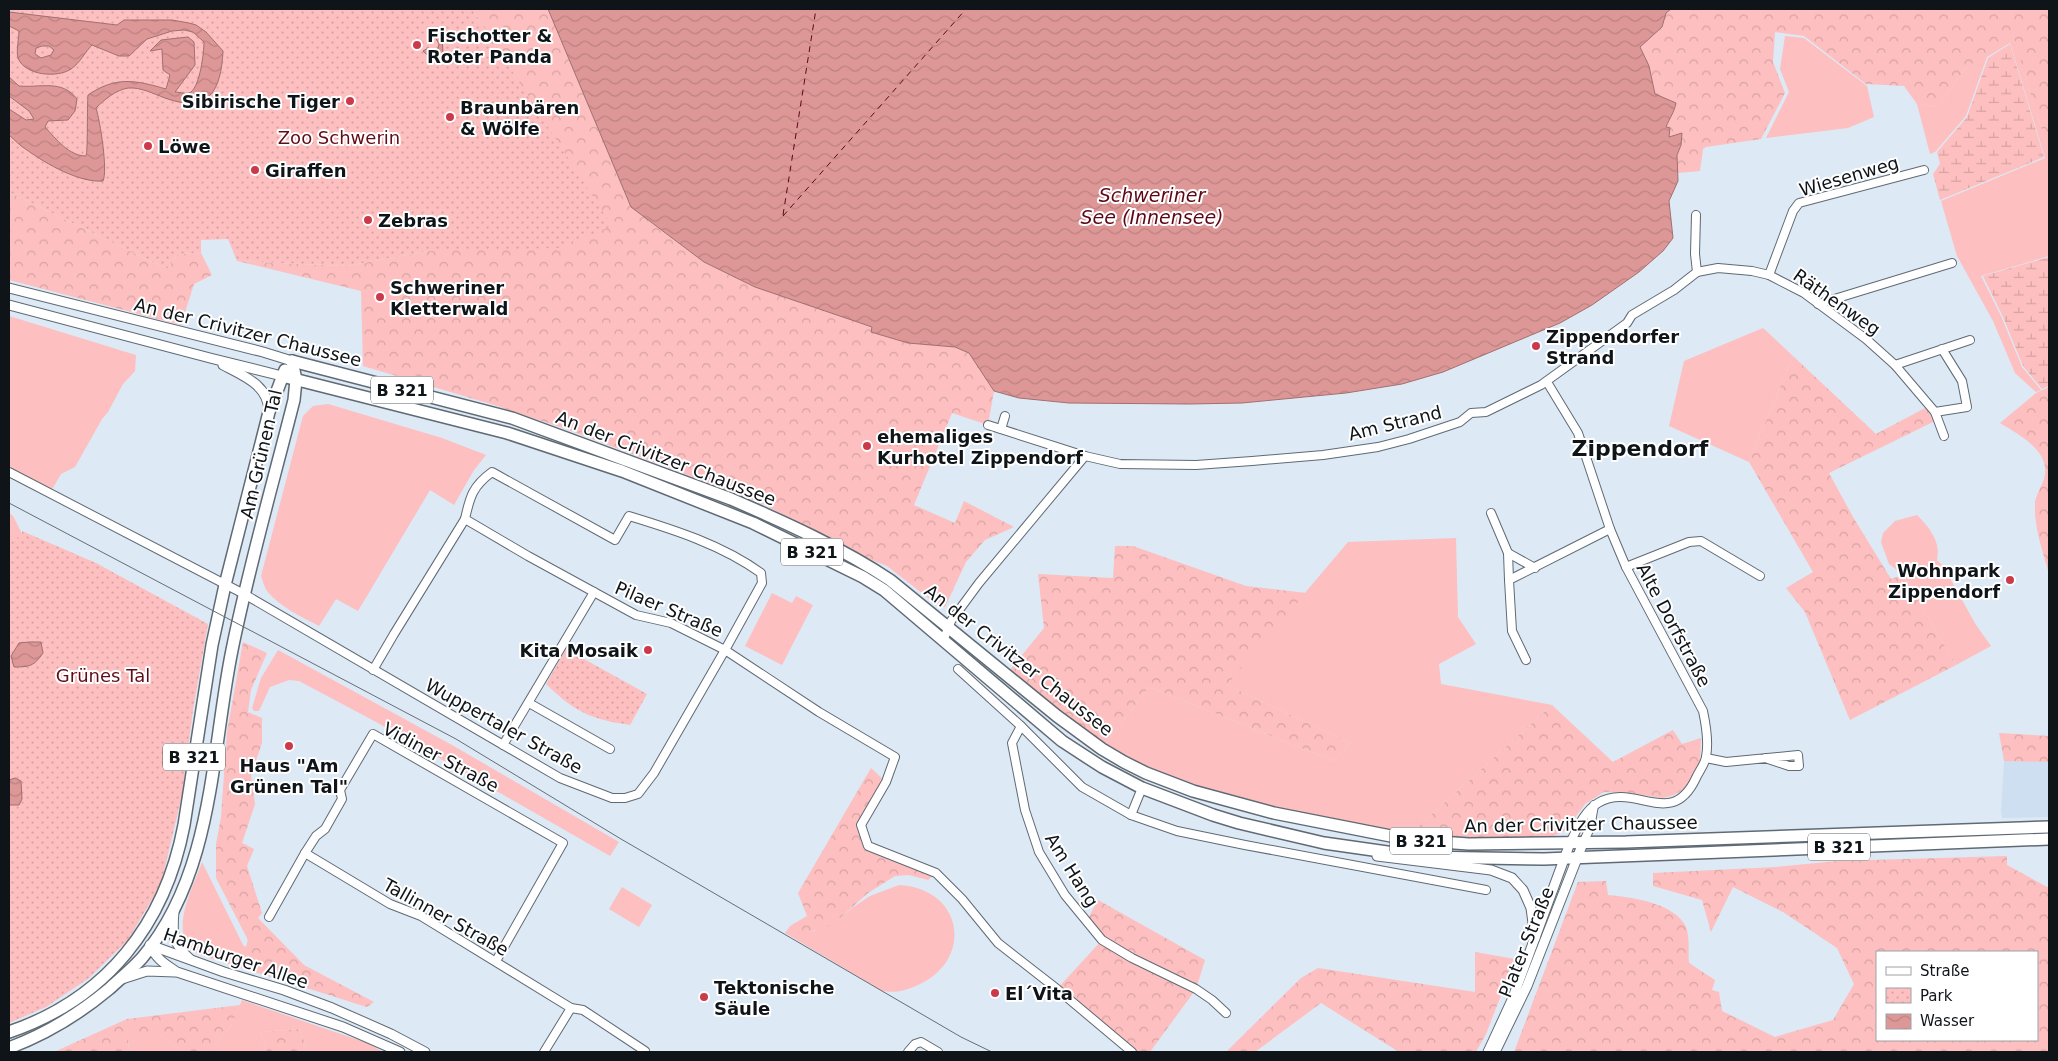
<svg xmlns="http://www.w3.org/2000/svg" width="2058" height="1061" font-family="'DejaVu Sans',sans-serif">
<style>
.built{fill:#cddff1}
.grass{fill:#fdbfbf}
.forest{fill:url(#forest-crowns);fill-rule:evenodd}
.wetland{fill:url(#wetland-marsh)}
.park{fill:url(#park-dots)}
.water{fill:url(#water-waves);stroke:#a07071;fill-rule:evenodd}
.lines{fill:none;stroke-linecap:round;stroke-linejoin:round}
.ferry{stroke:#5d0716;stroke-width:1;stroke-dasharray:6 5;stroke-linecap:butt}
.minor-casing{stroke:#5f6a74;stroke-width:10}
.tertiary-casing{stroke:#5f6a74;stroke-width:11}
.primary-casing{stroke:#5f6a74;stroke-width:14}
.minor{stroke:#fff;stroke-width:8}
.tertiary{stroke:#fff;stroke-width:9}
.primary{stroke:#fff;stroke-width:11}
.tram{stroke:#666e76;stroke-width:1}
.poi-dot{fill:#cb3a4a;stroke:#fff;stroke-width:2}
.labels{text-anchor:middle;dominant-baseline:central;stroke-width:4;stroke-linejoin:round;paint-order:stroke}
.shield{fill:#fff;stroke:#575a5d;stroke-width:1}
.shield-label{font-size:16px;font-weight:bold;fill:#0f1418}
.poi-label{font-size:18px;font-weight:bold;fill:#0f1418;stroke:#fff;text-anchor:start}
.park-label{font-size:18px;fill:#610c19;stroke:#fff}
.street-label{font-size:18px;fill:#0f1418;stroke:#fff}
.water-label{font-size:19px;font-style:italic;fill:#5d0716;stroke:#fff}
.district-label{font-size:22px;font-weight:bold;fill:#0f1418;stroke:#fff}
</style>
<defs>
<pattern id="forest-crowns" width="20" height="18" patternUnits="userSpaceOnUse" patternTransform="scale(1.25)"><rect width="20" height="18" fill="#fdbfbf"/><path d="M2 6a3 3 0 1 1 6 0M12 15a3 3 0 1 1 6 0" fill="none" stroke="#d8a3a3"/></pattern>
<pattern id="wetland-marsh" width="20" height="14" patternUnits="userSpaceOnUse" patternTransform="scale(1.25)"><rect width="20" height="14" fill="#fdbfbf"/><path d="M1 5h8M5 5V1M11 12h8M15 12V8" fill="none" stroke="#d8a3a3"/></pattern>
<pattern id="park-dots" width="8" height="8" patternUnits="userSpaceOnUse" patternTransform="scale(1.25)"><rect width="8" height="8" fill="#fdbfbf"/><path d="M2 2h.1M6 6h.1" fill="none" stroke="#d8a3a3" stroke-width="1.8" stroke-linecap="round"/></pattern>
<pattern id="water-waves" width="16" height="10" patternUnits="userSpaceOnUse" patternTransform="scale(1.25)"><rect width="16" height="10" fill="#de9797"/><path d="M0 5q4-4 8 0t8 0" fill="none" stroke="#bd8181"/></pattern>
</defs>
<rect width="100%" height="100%" fill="#dde9f5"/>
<polygon class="built" points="2004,761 2049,762 2049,817 2002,818 2001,810"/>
<g class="grass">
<polygon points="2013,34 2049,154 2049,256 1981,276 2001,316 2022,367 2041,390 2036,392 2015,373 1993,321 1957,256 1941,201 2045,158 2010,43 1987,57 1966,116 1935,152 1930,154 1917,104 1938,107 1965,69"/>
<polygon points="1785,36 1804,38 1867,86 1874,117 1848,128 1766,138 1789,92 1780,69"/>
<polygon points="9,316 136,355 135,371 123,384 108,412 102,419 75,467 61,474 50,493 9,472"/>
<polygon points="1763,328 1793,356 1749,462 1669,426 1684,361"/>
<path d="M328,404l114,34 44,17 -12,15 -20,35 -24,-15 -72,121 -22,-12 -17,27c-17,-9 -39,-19 -52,-35 -3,-4 -4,-10 -6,-15l42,-160 10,-10z"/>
<polygon points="9,513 13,516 22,534 9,544"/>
<path d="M1917,515c13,13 24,27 20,45l6,6 33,59 15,21 -35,19 -53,-90 -14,-11 -8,-22 2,-9 12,-12z"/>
<path d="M1456,538l2,79 18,27 -37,20 2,20 111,21 -142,129c-104,-17 -213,-35 -305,-89l44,-58 185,74 16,-18 -123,-58 121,-143z"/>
<polygon points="772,593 792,603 796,596 813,605 782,665 745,646"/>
<polygon points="278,650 452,745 619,842 610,856 378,723 299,681 289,680 270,687 259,711 254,711 252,708 261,678"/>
<path d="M202,862l41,83 17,13 69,37 -129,-40c-3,-2 -10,-5 -12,-9 -15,-24 6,-60 14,-84z"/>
<path d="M899,885c66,4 75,77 17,101 -12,5 -21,7 -34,5l-97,-58 29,-2 25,-12 13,-11 18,-12z"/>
<polygon points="622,887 652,905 639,927 609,909"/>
<polygon points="242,1000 367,1043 383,1052 308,1052 300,1029 260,1032 267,1052 208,1052 230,1028"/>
<polygon points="128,1034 158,1034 184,1052 129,1052"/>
</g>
<g class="forest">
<polygon points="472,9 548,9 631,207 704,262 755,287 872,327 872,332 908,343 955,347 969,353 994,391 988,425 952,413 914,505 955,523 964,501 1014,527 985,540 966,562 945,607 935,603 887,566 862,556 759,502 566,429 494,405 363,366 361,291 237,261 347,266 428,251 611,226"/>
<polygon points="1671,9 2049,9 2049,154 2013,35 1965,69 1938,107 1917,104 1904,86 1866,84 1804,36 1775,32 1773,62 1785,93 1761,139 1706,147 1703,149 1700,171 1678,173 1677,155 1681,145 1682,133 1669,137 1670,128 1666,128 1669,118 1655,94 1649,66 1640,47 1662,27 1666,13"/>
<polygon points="9,192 167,269 178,254 201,253 212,275 194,284 181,325 9,280"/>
<polygon points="1793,356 1876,434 1927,407 1933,413 1935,421 1829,473 1853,517 1891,579 1903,575 1956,665 1850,720 1805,612 1786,588 1813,572 1749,462"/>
<path d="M2049,387v187c-6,-22 -15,-47 -14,-69 0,-9 6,-17 9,-26 8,-28 -25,-44 -44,-56l36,-30z"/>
<polygon points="1115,546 1133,546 1246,586 1306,593 1227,685 1350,743 1334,761 1149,687 1105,745 1009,671 1044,628 1038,574 1113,578"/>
<path d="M243,642l24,11 -16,37 -3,22 14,6v25l-11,32 4,29 -13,39 12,6 -7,17 15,47 -4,5 46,47 70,37 -7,5c-43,-14 -88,-26 -123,-54l4,-13 -32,-62v-34l5,-27 6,-85z"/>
<polygon points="1552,705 1613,762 1673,730 1682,744 1701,738 1700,763 1691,780 1683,790 1674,795 1663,798 1628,793 1604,792 1585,804 1565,831 1548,838 1462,838 1410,834"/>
<polygon points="1999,733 2049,736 2049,762 2004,761"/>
<polygon points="871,768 886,782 861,825 868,846 936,873 928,880 909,875 895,876 868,893 839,919 828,927 804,933 785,933 790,926 807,916 798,893"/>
<path d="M2007,856v9l42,23v164h-535l64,-170 28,-1 2,14c23,2 67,8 78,32 4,10 2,26 3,36l26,17 -3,10 7,2 3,19 53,26 58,-17 21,-36 -17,-36 -54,-36 -50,-25 -22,45 -9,-32 -49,-14v-13l123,-6 61,-6zM1877,952h160v88h-160z"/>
<polygon points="1098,900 1205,960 1196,989 1150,1052 1132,1052 1057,989 1102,940 1086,922"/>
<polygon points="1475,952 1515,959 1486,1034 1476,1052 1399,1052 1321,1003 1255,1052 1226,1052 1301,978 1318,968 1475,992"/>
<polygon points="240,1005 230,1028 208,1052 184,1052 158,1034 128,1034 129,1052 54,1052 127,1019"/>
<polygon points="300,1029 308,1052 267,1052 260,1032"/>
</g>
<g class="wetland">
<polygon points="2010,44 2044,157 1940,200 1933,174 1940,164 1937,152 1967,117 1988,58"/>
<polygon points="2049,257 2049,386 2042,389 2023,366 2003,317 1983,276"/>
</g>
<g class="park">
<polygon points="9,9 472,9 612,226 559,248 428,251 347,266 237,261 228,239 201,240 201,253 178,254 167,269 9,192"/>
<polygon points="22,531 96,563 208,624 193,710 182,795 161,884 128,940 89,978 46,1007 9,1023 9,544 22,534"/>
<path d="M566,649l81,45 -17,31c-40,-6 -55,-13 -84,-41z"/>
</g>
<g class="water">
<path d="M548,9h1123l-5,4 -4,14 -22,20 9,19 6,28 21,9c-2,10 -6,14 -10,24l4,1 -1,9 13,-4 -1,12 -4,10 1,26 -9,20 4,37 -10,13 -24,21 -47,33 -32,18 -117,49 -41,12 -56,9 -104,10 -52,1 -121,-1 -50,-5 -25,-7 -25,-38 -14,-6 -47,-4 -37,-11 1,-5 -117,-40 -51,-25 -73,-55z"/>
<path d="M9,12l108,13 7,-5h48l17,3 7,2 10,7 17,19c-2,40 -14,63 -58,47 -11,-4 -24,-11 -37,-10 -12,2 -23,11 -32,20 4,13 12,62 7,73 -23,2 -57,-17 -76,-31 -7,-4 -12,-10 -18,-15v-26l17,11 8,-1 -5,-8 -20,-15v-19l10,9c21,2 43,-7 58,13l-2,12 -7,9 -20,1 -3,6c11,12 24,29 41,29 2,-4 1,-51 2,-61 28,-19 47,-15 78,-6l4,-14 -7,-5 -1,-21 -12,2 11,-11 27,-3 6,5 1,23 -20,27c5,0 12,3 16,0 9,-7 13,-39 13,-50l-11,-10 -9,-2 -12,1 -25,8 -18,17h-10l-27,-11c-7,7 -12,18 -21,24 -13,9 -46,7 -53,-11 -2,-7 1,-20 1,-27l-10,-5zM42,46h7l5,4 -3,5 -10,3 -6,-4 1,-6z"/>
<polygon points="438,34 442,37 443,53 435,56 427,55 423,51 428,48 433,50 438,49 439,44 435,37"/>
<path d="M29,642h12l2,11c-9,13 -13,14 -29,14l-3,-11 8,-13z"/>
<polygon points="15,778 21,781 22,799 19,805 9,805 9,780"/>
</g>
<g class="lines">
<g class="ferry">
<polyline points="783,215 816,9"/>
<polyline points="783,216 966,9"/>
</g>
<g class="minor-casing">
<g id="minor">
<polyline points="1697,272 1718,268 1752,271 1769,275 1804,293 1866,339 1895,365 1935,412 1944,436"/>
<polyline points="1769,275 1793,211 1799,203 1924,170"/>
<polyline points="1818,304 1952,263"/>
<polyline points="1895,365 1970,340"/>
<path d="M1547,382l31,51 32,96 16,38 77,144c3,14 6,31 3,46 -1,7 -7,14 -10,21 -25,53 -61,3 -98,25 -14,8 -21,26 -28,40"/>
<polyline points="1935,412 1967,407 1962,381 1942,349"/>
<polyline points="988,425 1085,456 1120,464 1196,465 1252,461 1323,455 1378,447 1409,439 1460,422 1471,413 1486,412 1541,385 1627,323 1632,315 1674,290 1697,272 1695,254 1696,215"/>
<polyline points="1001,429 1005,416"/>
<polyline points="9,472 244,594 560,778 612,798 625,798 638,794 654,773 725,650 819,712 895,757 886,782 861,825 868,846 936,873 962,899 998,943 1057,989 1132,1052"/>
<path d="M492,472l123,68 14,-24c46,14 93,29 132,57l1,10 -37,67 -54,-27 -35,-8 -108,-59 -63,-37c5,-23 8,-33 27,-47z"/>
<polyline points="1491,513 1508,553 1535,568"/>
<polyline points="1508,553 1509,580"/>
<polyline points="1626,567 1689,542 1701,541 1760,576"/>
<polyline points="943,641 951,621 979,583 1085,456"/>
<polyline points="1526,660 1512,631 1509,580 1610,529"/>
<polyline points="958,669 1021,726 1082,787 1131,815 1177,831 1245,845 1486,890"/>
<polyline points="373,670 394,634 465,519"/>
<polyline points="529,703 610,749"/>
<polyline points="1021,726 1012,743 1025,810 1039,852 1065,895 1102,940 1132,958 1196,989 1212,1000 1226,1013"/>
<polyline points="503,745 594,592"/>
<polyline points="1706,758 1726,762 1798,755 1799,766 1789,766 1765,758"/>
<polyline points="1131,815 1142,788"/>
<polyline points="1583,843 1590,828 1594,805"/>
<polyline points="305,853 390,904 421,916 571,1008 583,1010 645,1051"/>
<polyline points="269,917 305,853 316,836 325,829 342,799 340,790 373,734 563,843 496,961"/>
<polyline points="544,1052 571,1008"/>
<polyline points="908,1052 915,1044 921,1042 938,1052"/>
</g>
</g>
<g class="tertiary-casing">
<g id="tertiary">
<polyline points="9,288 263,352 292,361"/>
<polyline points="9,305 210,358 282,376"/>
<path d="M223,365c21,11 45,20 46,46"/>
<polyline points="1377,856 1491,870 1512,878 1523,890 1531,908 1535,938"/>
<path d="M174,911c-2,23 -2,32 16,48"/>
<polyline points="150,945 224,972 284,990 332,1008 391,1034 425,1052"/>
<path d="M150,945c6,14 15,19 27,27l166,55 57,25"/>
<polyline points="122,979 147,971 175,972"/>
<polyline points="1488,1052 1512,1000 1570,843"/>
<polyline points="1495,1052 1527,986 1583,843"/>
</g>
</g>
<g class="primary-casing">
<g id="primary">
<path d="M292,361l220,57 219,81c53,23 111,49 159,81l167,136 45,33 22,13 22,11 47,18 81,22 137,27 58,4 157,-2 423,-15"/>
<polyline points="282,376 507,433 622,471 753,523 863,577 884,590 1062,741 1102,767 1142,788 1213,815 1239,823 1324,843 1422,857 1544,859 2049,839"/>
<path d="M9,1032c97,-33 156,-107 175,-207l28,-180 13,-60 44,-173 16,-42"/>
<path d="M9,1048c37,-14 69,-33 100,-59 11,-10 23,-20 33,-31 72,-85 69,-205 90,-308 17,-84 41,-167 62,-250l2,-20 -4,-19"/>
</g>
</g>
<use href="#minor" class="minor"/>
<use href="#tertiary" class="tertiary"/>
<use href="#primary" class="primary"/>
<polyline class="tram" points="9,503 456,739 621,839 961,1037 992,1052"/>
</g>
<g class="poi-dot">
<circle cx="417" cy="45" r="5"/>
<circle cx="350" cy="101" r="5"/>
<circle cx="450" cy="117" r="5"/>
<circle cx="148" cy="146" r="5"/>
<circle cx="255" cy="170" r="5"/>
<circle cx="368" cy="220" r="5"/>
<circle cx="380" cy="297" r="5"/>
<circle cx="1536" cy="346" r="5"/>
<circle cx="867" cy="446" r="5"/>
<circle cx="2010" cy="580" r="5"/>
<circle cx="648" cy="650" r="5"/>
<circle cx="289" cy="746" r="5"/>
<circle cx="995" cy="993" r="5"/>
<circle cx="704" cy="997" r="5"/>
</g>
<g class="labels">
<g class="shield">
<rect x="371" y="376.5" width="62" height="27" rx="4"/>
<rect x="781" y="538.5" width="62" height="27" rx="4"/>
<rect x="163" y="743.5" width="62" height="27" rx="4"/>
<rect x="1390" y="827.5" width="62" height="27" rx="4"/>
<rect x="1808" y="833.5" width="62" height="27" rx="4"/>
</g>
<g class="shield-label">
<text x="402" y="390">B 321</text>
<text x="812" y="552">B 321</text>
<text x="194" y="757">B 321</text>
<text x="1421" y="841">B 321</text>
<text x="1839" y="847">B 321</text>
</g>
<g class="poi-label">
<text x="427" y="35">Fischotter &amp;<tspan x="427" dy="21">Roter Panda</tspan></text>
<text x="340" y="101" text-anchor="end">Sibirische Tiger</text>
<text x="460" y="107">Braunbären<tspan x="460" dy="21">&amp; Wölfe</tspan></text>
<text x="158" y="146">Löwe</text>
<text x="265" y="170">Giraffen</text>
<text x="378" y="220">Zebras</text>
<text x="390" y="287">Schweriner<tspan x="390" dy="21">Kletterwald</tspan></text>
<text x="1546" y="336">Zippendorfer<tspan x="1546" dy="21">Strand</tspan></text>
<text x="877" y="436">ehemaliges<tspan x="877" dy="21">Kurhotel Zippendorf</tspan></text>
<text x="2000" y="570" text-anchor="end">Wohnpark<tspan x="2000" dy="21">Zippendorf</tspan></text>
<text x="638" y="650" text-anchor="end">Kita Mosaik</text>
<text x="289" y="765" text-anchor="middle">Haus "Am<tspan x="289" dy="21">Grünen Tal"</tspan></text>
<text x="714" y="987">Tektonische<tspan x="714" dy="21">Säule</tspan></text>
<text x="1005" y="993">El´Vita</text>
</g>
<g class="park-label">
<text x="339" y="137">Zoo Schwerin</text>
<text x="103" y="675">Grünes Tal</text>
</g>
<g class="street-label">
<text transform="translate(1849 176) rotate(-16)">Wiesenweg</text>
<text transform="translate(1837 302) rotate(35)">Räthenweg</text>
<text transform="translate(248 332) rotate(14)">An der Crivitzer Chaussee</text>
<text transform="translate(1395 423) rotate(-14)">Am Strand</text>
<text transform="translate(261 454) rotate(-77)">Am Grünen Tal</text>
<text transform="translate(666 458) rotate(21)">An der Crivitzer Chaussee</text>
<text transform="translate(669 609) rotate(23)">Pilaer Straße</text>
<text transform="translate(1674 625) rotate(62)">Alte Dorfstraße</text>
<text transform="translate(1019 660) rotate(38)">An der Crivitzer Chaussee</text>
<text transform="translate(504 726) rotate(29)">Wuppertaler Straße</text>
<text transform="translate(441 757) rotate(28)">Vidiner Straße</text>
<text transform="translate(1581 824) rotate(-1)">An der Crivitzer Chaussee</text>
<text transform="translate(1072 870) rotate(58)">Am Hang</text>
<text transform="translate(446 917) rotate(29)">Tallinner Straße</text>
<text transform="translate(1526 942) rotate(-68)">Plater Straße</text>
<text transform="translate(236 958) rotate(19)">Hamburger Allee</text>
</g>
<g class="water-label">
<text x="1152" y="195">Schweriner<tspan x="1152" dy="22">See (Innensee)</tspan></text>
</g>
<g class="district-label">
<text x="1640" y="448">Zippendorf</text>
</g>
</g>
<rect width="2058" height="1061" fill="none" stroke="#0f1418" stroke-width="20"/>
<rect x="1876" y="951" width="162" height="90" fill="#ffffff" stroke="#9fa1a3"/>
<rect x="1886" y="967" width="25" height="8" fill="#ffffff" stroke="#9fa1a3"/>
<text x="1920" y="976" font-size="15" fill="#0f1418">Straße</text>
<rect x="1886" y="988" width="25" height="15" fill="url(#park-dots)" stroke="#9fa1a3"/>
<text x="1920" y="1001" font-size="15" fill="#0f1418">Park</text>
<rect x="1886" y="1014" width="25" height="15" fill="url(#water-waves)" stroke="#9fa1a3"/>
<text x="1920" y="1026" font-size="15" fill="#0f1418">Wasser</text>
</svg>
